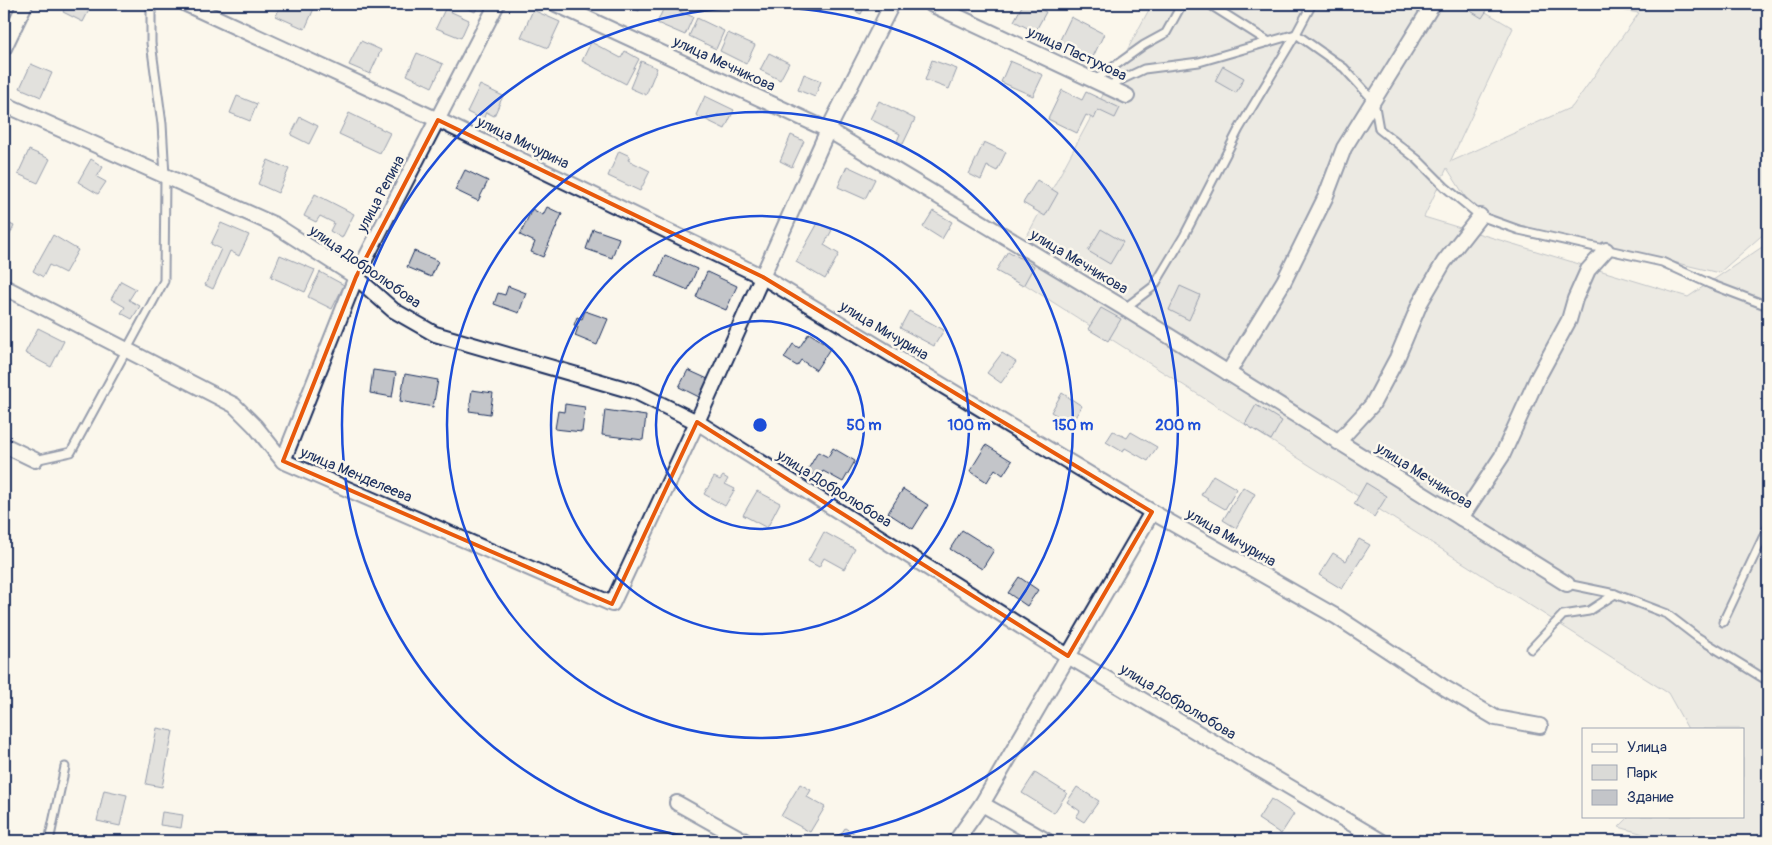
<svg xmlns="http://www.w3.org/2000/svg" width="1772" height="845" font-family="Pangolin,sans-serif">
<style>
.green{fill:#dadad7;stroke:#7a849a}
.building{fill:#c3c5c9;stroke:#1b2f5e}
.lines{fill:none;stroke-linecap:round;stroke-linejoin:round}
.lane-casing{stroke:#1b2f5e;stroke-width:11}
.street-casing{stroke:#1b2f5e;stroke-width:18}
.lane{stroke:#fbf7ec;stroke-width:7}
.street{stroke:#fbf7ec;stroke-width:14}
.marked{fill:none;stroke:#e8590c;stroke-width:4;stroke-linejoin:round}
.ring{fill:none;stroke:#1d4ed8;stroke-width:2.5}
.labels{text-anchor:middle;dominant-baseline:central;stroke-width:5;stroke-linejoin:round;paint-order:stroke}
.street-label{font-size:15px;fill:#1b2f5e;stroke:#fbf7ec}
.centre{fill:#1d4ed8;stroke:#fbf7ec;stroke-width:2.5}
.ring-label{font-size:15px;text-anchor:middle;font-weight:bold;fill:#1d4ed8;stroke:#fbf7ec;stroke-width:5;stroke-linejoin:round;paint-order:stroke}
</style>
<rect width="100%" height="100%" fill="#fbf7ec"/>
<filter id="ink" filterUnits="userSpaceOnUse"><feTurbulence type="fractalNoise" baseFrequency=".02" numOctaves="2"/><feDisplacementMap in="SourceGraphic" scale="10" xChannelSelector="R" yChannelSelector="G"/><feConvolveMatrix kernelMatrix="1 2 1 2 8 2 1 2 1" color-interpolation-filters="sRGB"/></filter>
<g filter="url(#ink)">
<polygon class="green" points="1152,4 1472,4 1513,28 1450,162 1572,107 1639,13 1582,4 1768,4 1768,230 1719,273 1477,215 1447,168 1424,217 1688,297 1768,243 1768,841 1668,841 1619,827 1630,816 1743,816 1743,729 1688,729 1668,693 1007,273"/>
<g class="building">
<polygon points="67,4 92,4 83,22 63,12"/>
<polygon points="281,4 316,4 305,29 276,16"/>
<polygon points="458,4 479,4 475,12"/>
<polygon points="622,4 642,4 639,11"/>
<polygon points="841,4 866,4 861,14"/>
<polygon points="1023,4 1030,4 1046,12 1035,32 1014,21"/>
<polygon points="1462,4 1491,4 1482,18 1461,5"/>
<polygon points="665,5 693,17 685,35 657,23"/>
<polygon points="445,9 469,20 461,38 436,28"/>
<polygon points="533,10 560,22 548,48 521,37"/>
<polygon points="1071,17 1104,34 1092,59 1059,42"/>
<polygon points="697,18 724,31 716,49 689,36"/>
<polygon points="728,33 755,45 746,64 720,51"/>
<polygon points="361,41 381,50 370,74 349,65"/>
<polygon points="591,42 621,58 625,51 639,59 626,84 582,61"/>
<polygon points="417,53 443,64 432,87 407,75"/>
<polygon points="769,53 789,63 780,80 760,70"/>
<polygon points="932,60 957,69 949,89 925,80"/>
<polygon points="641,61 657,68 646,95 630,88"/>
<polygon points="1010,61 1043,75 1033,96 1001,82"/>
<polygon points="31,64 52,73 41,97 20,88"/>
<polygon points="1223,66 1244,78 1236,93 1215,81"/>
<polygon points="804,74 821,81 815,97 798,90"/>
<polygon points="480,85 503,96 494,116 486,112 483,120 467,112"/>
<polygon points="1062,90 1082,100 1086,92 1120,108 1115,118 1098,110 1094,119 1086,115 1077,133 1048,119"/>
<polygon points="237,96 257,104 250,121 230,113"/>
<polygon points="705,96 734,110 725,129 696,115"/>
<polygon points="879,101 915,119 903,144 897,141 900,134 870,119"/>
<polygon points="349,113 390,133 380,153 339,134"/>
<polygon points="300,117 318,126 309,144 291,135"/>
<polygon points="791,135 804,141 792,167 780,161"/>
<polygon points="984,142 1006,152 997,171 987,166 981,180 969,174"/>
<polygon points="29,150 50,159 38,183 18,174"/>
<polygon points="619,151 630,156 628,160 650,171 640,191 608,176"/>
<polygon points="91,159 103,167 97,177 106,182 98,194 78,182"/>
<polygon points="268,160 289,169 278,193 258,184"/>
<polygon points="847,166 875,179 865,199 838,187"/>
<polygon points="465,170 488,181 478,201 455,190"/>
<polygon points="1037,180 1058,193 1045,216 1023,203"/>
<polygon points="315,194 354,214 342,238 330,231 334,223 320,216 316,222 304,216"/>
<polygon points="547,207 562,214 543,257 531,252 535,242 520,235 532,209 543,215"/>
<polygon points="933,211 952,222 942,239 923,227"/>
<polygon points="4,221 14,226 4,247"/>
<polygon points="221,223 249,235 239,256 230,251 213,289 205,285 221,249 211,244"/>
<polygon points="818,223 832,230 824,245 839,254 825,279 796,262"/>
<polygon points="593,229 619,238 612,258 586,249"/>
<polygon points="1101,229 1123,242 1110,264 1088,251"/>
<polygon points="53,235 78,250 65,273 49,265 43,277 33,271"/>
<polygon points="414,251 438,261 431,277 407,267"/>
<polygon points="1008,251 1034,266 1023,286 996,271"/>
<polygon points="280,255 315,270 305,292 271,277"/>
<polygon points="665,255 697,269 688,290 656,276"/>
<polygon points="320,272 344,285 332,309 308,297"/>
<polygon points="707,272 737,286 726,310 696,297"/>
<polygon points="121,281 136,289 129,300 140,306 132,319 121,313 125,307 111,299"/>
<polygon points="508,286 526,293 519,313 494,304 498,293 505,295"/>
<polygon points="1180,286 1200,295 1189,320 1169,310"/>
<polygon points="1101,308 1121,319 1108,341 1088,329"/>
<polygon points="585,311 608,319 597,345 575,336 578,327 574,325 577,317 582,319"/>
<polygon points="909,311 944,330 934,346 900,328"/>
<polygon points="38,328 64,341 51,367 25,353"/>
<polygon points="809,333 831,347 816,370 801,360 797,366 784,358 793,344 799,348"/>
<polygon points="1002,353 1016,362 1001,383 987,373"/>
<polygon points="373,370 396,373 392,397 370,393"/>
<polygon points="688,370 710,380 701,398 679,387"/>
<polygon points="405,374 438,380 433,407 400,401"/>
<polygon points="472,390 493,393 490,414 469,411"/>
<polygon points="1062,393 1082,406 1071,424 1051,412"/>
<polygon points="565,404 585,407 582,432 555,429 558,411 564,412"/>
<polygon points="1256,405 1282,421 1271,440 1245,424"/>
<polygon points="605,410 646,416 643,440 602,435"/>
<polygon points="1113,431 1127,438 1131,432 1157,447 1148,461 1125,448 1123,452 1106,442"/>
<polygon points="986,445 1012,461 1003,475 995,469 987,482 970,471"/>
<polygon points="833,448 855,461 843,482 823,471 819,478 807,471 818,452 828,457"/>
<polygon points="1213,475 1237,489 1225,509 1201,495"/>
<polygon points="723,476 728,479 725,484 735,489 725,506 704,494 714,477 720,480"/>
<polygon points="1366,483 1387,496 1374,517 1354,504"/>
<polygon points="1243,487 1255,494 1236,528 1223,520"/>
<polygon points="903,489 928,505 913,529 888,513"/>
<polygon points="757,491 780,503 767,528 743,515"/>
<polygon points="962,530 994,550 982,569 950,549"/>
<polygon points="824,532 855,549 844,569 824,558 819,567 808,561"/>
<polygon points="1359,539 1370,545 1342,589 1319,575 1333,553 1346,561"/>
<polygon points="1019,577 1038,590 1027,606 1008,593"/>
<polygon points="157,728 173,731 162,787 146,784"/>
<polygon points="1035,773 1067,793 1054,813 1022,793"/>
<polygon points="800,784 811,790 807,797 825,807 810,832 781,816"/>
<polygon points="1077,787 1099,801 1084,822 1076,817 1080,811 1067,802"/>
<polygon points="104,790 127,795 120,826 97,821"/>
<polygon points="1271,799 1294,814 1281,834 1258,819"/>
<polygon points="162,812 183,815 181,828 160,825"/>
<polygon points="845,828 865,840 864,841 837,841"/>
</g>
<g class="lines">
<g class="lane-casing">
<g id="lane">
<polyline points="1209,4 1269,42"/>
<polyline points="1095,80 1144,45 1166,33 1182,4"/>
<polyline points="1108,86 1144,69 1199,62 1296,34 1344,68 1374,101 1379,129 1418,160 1445,187 1480,216 1519,230 1662,262 1710,284 1768,306"/>
<polyline points="1125,308 1154,286 1184,236 1239,129 1296,34 1312,4"/>
<polyline points="35,460 71,452 164,281 165,176 162,124 151,43 151,4"/>
<polyline points="1567,584 1615,594 1667,614 1697,637 1768,681"/>
<polyline points="1723,622 1768,527"/>
<polyline points="1531,649 1563,615 1589,611 1615,594"/>
<polyline points="49,841 65,767"/>
</g>
</g>
<g class="street-casing">
<g id="street">
<polyline points="186,4 438,120 763,277 1152,512 1337,617 1445,688 1496,718 1540,726"/>
<polyline points="556,4 828,130 1124,308 1567,584"/>
<polyline points="931,4 1127,96"/>
<polyline points="4,48 25,4"/>
<polyline points="4,104 275,225 356,277 393,310 435,334 636,392 697,422 1068,656 1381,841"/>
<polyline points="4,287 234,405 255,426 283,461 612,604 697,422 828,130 892,4"/>
<polyline points="1228,373 1284,281 1325,198 1344,148 1433,4"/>
<polyline points="1338,442 1372,405 1397,358 1420,303 1444,262 1480,216"/>
<polyline points="4,445 35,460"/>
<polyline points="283,461 356,277 497,4"/>
<polyline points="1461,518 1502,456 1537,379 1569,320 1575,299 1588,270 1606,250"/>
<polyline points="677,803 745,841"/>
<polyline points="982,804 1047,841"/>
<polyline points="956,841 982,804 1152,512"/>
</g>
</g>
<use href="#lane" class="lane"/>
<use href="#street" class="street"/>
</g>
</g>
<path d="M0 0H1772V845H0ZM438,120l325,157 389,235 -84,144 -371,-234 -85,182 -329,-143 73,-184z" fill="#fbf7ec" fill-opacity=".55" fill-rule="evenodd"/>
<path class="marked" d="M438,120l325,157 389,235 -84,144 -371,-234 -85,182 -329,-143 73,-184z"/>
<g class="ring">
<circle cx="760" cy="425" r="104"/>
<circle cx="760" cy="425" r="209"/>
<circle cx="760" cy="425" r="313"/>
<path d="M720 841A418 418 0 1 1 800 841"/>
</g>
<g class="labels">
<g class="street-label">
<text transform="translate(1077 54) rotate(25)">улица Пастухова</text>
<text transform="translate(724 64) rotate(25)">улица Мечникова</text>
<text transform="translate(523 143) rotate(26)">улица Мичурина</text>
<text transform="translate(381 194) rotate(-62)">улица Репина</text>
<text transform="translate(1079 262) rotate(31)">улица Мечникова</text>
<text transform="translate(365 267) rotate(35)">улица Добролюбова</text>
<text transform="translate(884 331) rotate(31)">улица Мичурина</text>
<text transform="translate(356 475) rotate(23)">улица Менделеева</text>
<text transform="translate(1424 476) rotate(32)">улица Мечникова</text>
<text transform="translate(834 489) rotate(32)">улица Добролюбова</text>
<text transform="translate(1231 538) rotate(30)">улица Мичурина</text>
<text transform="translate(1178 702) rotate(31)">улица Добролюбова</text>
</g>
</g>
<circle cx="760" cy="425" r="8" class="centre"/>
<g class="ring-label">
<text x="864" y="430">50 m</text>
<text x="969" y="430">100 m</text>
<text x="1073" y="430">150 m</text>
<text x="1178" y="430">200 m</text>
</g>
<rect width="1772" height="845" fill="none" stroke="#fbf7ec" stroke-width="20"/>
<rect x="10" y="10" width="1752" height="825" fill="none" stroke="#1b2f5e" stroke-width="2" filter="url(#ink)"/>
<rect x="1582" y="728" width="162" height="90" fill="#fbf7ec" stroke="#a1a7b3"/>
<rect x="1592" y="744" width="25" height="8" fill="#fbf7ec" stroke="#a1a7b3"/>
<text x="1627" y="752" font-size="15" fill="#1b2f5e">Улица</text>
<rect x="1592" y="765" width="25" height="15" fill="#dadad7" stroke="#a1a7b3"/>
<text x="1627" y="778" font-size="15" fill="#1b2f5e">Парк</text>
<rect x="1592" y="790" width="25" height="15" fill="#c3c5c9" stroke="#a1a7b3"/>
<text x="1627" y="802" font-size="15" fill="#1b2f5e">Здание</text>
</svg>
